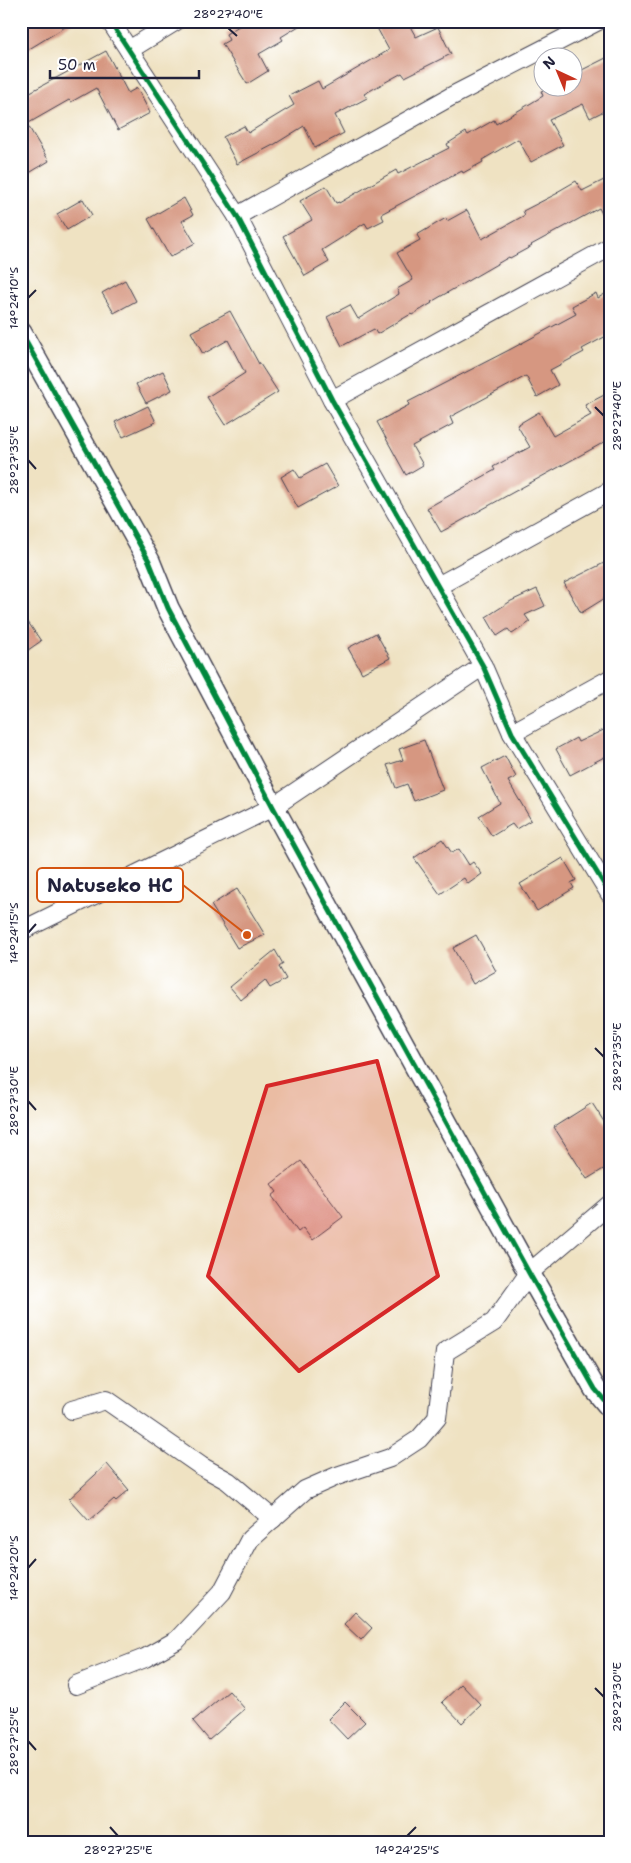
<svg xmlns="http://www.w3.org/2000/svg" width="631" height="1863" font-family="'Shantell Sans',sans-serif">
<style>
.building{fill:#d69781}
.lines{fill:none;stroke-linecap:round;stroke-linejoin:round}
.minor-casing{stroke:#413f4f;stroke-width:20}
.tertiary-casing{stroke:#413f4f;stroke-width:24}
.minor{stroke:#fff;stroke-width:18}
.tertiary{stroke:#fff;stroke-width:21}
.cycleway-casing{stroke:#fff;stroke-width:8}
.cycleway{stroke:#00873e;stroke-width:5}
.marked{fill:#d62828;fill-opacity:0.2;stroke:#d62828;stroke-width:4;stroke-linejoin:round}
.ticks{fill:none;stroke:#22223b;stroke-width:2}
.leader{fill:none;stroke:#d45411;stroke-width:2}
.callout-dot{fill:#d45411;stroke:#fff;stroke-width:2}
.callout{fill:#fff;stroke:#d45411;stroke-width:2}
.callout-label{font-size:19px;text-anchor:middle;font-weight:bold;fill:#22223b}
.neatline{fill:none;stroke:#22223b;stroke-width:2}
.ticks-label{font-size:12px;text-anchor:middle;fill:#22223b}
</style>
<rect width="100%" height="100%" fill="#fff"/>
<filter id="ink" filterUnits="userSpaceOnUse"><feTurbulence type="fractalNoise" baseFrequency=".02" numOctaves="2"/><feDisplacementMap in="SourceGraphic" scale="10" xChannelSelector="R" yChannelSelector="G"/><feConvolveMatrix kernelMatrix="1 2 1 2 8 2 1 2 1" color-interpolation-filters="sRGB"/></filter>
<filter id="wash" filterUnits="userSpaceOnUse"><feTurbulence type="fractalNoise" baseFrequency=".0096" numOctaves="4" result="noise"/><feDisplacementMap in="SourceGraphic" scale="20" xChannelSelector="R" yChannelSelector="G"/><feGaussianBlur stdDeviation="1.12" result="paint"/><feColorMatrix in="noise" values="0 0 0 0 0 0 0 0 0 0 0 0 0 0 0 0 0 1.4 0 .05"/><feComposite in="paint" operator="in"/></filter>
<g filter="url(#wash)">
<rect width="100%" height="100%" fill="#efe2c2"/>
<g id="blocks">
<g class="building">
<polygon points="21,21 75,21 21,54"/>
<polygon points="247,21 307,21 281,37 283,40 259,54 268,71 247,84 222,44 229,40 226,34"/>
<polygon points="388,21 407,21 416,37 438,27 451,54 405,77 402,73 364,94 367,98 335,115 344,133 315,148 304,126 275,144 237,164 223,137 244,126 248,133 294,105 289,96 318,81 322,89 389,50 377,28"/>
<polygon points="106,51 128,93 137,88 150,113 118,130 96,88 71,102 69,100 27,124 49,161 21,178 21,97"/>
<polygon points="610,56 610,108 590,118 583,104 549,120 563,145 531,162 518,139 482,160 483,162 463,173 462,171 381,214 384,220 368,228 365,223 322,250 329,262 305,276 283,236 312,220 300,201 326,186 336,203 339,202 339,203 396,170 398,174 449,148 447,144 466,132 468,135 494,120 496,124 543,96 541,91 550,88 574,88 574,74"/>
<polygon points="604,180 610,191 610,229 599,208 531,245 532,246 510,258 509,257 431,302 432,303 412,315 411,314 377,334 374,329 342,346 327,317 350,305 358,319 399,294 397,289 413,280 397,253 420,240 417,235 446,218 447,221 467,210 482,239 525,215 523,211 558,193 557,192 576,181 582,191"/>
<polygon points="184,198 193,215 182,221 195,243 170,257 148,219"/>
<polygon points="83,199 92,215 67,230 57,214"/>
<polygon points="125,280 136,301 114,313 102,293"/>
<polygon points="610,291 610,334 582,349 584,352 550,370 558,385 537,397 526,376 450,417 453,424 412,446 423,465 406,475 377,422 409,405 408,402 511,349 576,314 572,306 596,293 598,298"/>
<polygon points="230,311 259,364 260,364 278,392 225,425 207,397 245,373 228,340 203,354 191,332"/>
<polygon points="163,371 172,390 146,403 136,384"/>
<polygon points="610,392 610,439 441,532 427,508 495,470 493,467 530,447 517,425 539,412 553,436 591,415 585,405"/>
<polygon points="148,406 156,422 123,437 115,422"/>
<polygon points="325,464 338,486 298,508 281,477 294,469 300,478"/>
<polygon points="610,560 610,595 581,613 564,583"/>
<polygon points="537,589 545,606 525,615 530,622 512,634 508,629 497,636 486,617 511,601"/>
<polygon points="21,612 41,641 21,655"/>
<polygon points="376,633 390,658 362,673 348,648"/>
<polygon points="610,727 610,754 570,775 556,749 576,738 578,742"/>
<polygon points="424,740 443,790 414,801 407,784 396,788 387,765 403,760 399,749"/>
<polygon points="505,756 516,777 508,781 531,820 516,829 512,824 492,836 479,816 500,803 482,768"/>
<polygon points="442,839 452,853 459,849 469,865 473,862 482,874 468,884 464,878 440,894 414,858"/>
<polygon points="563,858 576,880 571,883 574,888 537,911 520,884"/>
<polygon points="237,889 265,935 237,948 211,905"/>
<polygon points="476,935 496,971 473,984 453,948"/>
<polygon points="275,950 283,964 279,967 286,979 270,988 265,980 241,1000 230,987"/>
<polygon points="592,1103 610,1131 610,1165 587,1179 554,1127"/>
<polygon points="301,1161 343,1217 312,1240 303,1228 298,1232 272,1196 277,1192 271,1184"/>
<polygon points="107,1464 129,1490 116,1501 114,1499 89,1521 69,1499"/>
<polygon points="355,1612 372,1628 361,1640 344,1624"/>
<polygon points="461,1684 481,1705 462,1723 442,1702"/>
<polygon points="229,1691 245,1709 209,1740 193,1721"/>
<polygon points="345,1702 365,1722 347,1739 328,1719"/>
</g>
</g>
</g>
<g filter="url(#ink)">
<use href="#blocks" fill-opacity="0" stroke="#413f4f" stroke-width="1"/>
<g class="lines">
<g class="minor-casing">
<g id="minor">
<polyline points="110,21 237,216 332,400 483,666 512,733 610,894"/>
<polyline points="129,50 176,21"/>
<polyline points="237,216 450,97 598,21"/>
<polyline points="332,400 610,247"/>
<polyline points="438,586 610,491"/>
<polyline points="512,733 610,679"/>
<polyline points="21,931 273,807 483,666"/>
<polyline points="72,1410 106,1400 201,1466 228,1481 273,1519"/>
<polyline points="76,1685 145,1658 177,1640 222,1592 250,1539 305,1490 337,1476 390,1458 419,1439 437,1418 445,1352 494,1322 529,1273 610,1204"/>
</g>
</g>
<g class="tertiary-casing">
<polyline id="tertiary" points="21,333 149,561 168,608 273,807 529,1273 595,1389 610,1407"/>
</g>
<use href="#minor" class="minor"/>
<use href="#tertiary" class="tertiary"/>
<g class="cycleway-casing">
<g id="cycleway">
<polyline points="110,21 237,216 332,400 483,666 512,733 610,894"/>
<polyline points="21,333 149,561 168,608 273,807 529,1273 595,1389 610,1407"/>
</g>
</g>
<use href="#cycleway" class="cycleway"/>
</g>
</g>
<path class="marked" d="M377,1061l61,215 -139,95 -91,-95 59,-190z"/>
<path class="ticks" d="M228,28l9,8M28,298l8,-8M595,407l9,9M28,460l8,9M28,933l8,-9M595,1048l9,9M28,1101l8,9M28,1568l8,-9M595,1688l9,9M28,1741l8,9M110,1827l8,9M407,1836l9,-9"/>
<path class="leader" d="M247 935L183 885"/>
<circle class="callout-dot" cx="247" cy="935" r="5"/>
<rect class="callout" x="37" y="868" width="146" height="34" rx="5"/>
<g class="callout-label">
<text x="110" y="892">Natuseko HC</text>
</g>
<rect width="631" height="1863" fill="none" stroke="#fff" stroke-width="55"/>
<g transform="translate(558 72) rotate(316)"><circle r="24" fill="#ffffff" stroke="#a7a7b1"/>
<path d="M0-4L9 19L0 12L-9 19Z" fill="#c8321e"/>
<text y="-8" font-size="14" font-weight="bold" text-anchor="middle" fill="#22223b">N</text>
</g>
<path d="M50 70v8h149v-8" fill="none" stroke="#22223b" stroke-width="2.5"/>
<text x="58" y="70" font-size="15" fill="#22223b" stroke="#ffffff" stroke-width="4" paint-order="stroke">50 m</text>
<rect x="28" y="28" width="576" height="1808" class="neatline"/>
<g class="ticks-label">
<text x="228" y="18">28°27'40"E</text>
<text transform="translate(14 298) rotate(-90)" y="4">14°24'10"S</text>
<text transform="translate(617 416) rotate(-90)" y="4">28°27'40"E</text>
<text transform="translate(14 460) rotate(-90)" y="4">28°27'35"E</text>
<text transform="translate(14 933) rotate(-90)" y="4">14°24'15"S</text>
<text transform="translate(617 1057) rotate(-90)" y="4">28°27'35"E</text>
<text transform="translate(14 1101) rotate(-90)" y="4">28°27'30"E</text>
<text transform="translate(14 1568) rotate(-90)" y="4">14°24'20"S</text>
<text transform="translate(617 1697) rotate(-90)" y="4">28°27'30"E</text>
<text transform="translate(14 1741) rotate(-90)" y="4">28°27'25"E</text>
<text x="118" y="1854">28°27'25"E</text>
<text x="407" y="1854">14°24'25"S</text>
</g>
</svg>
